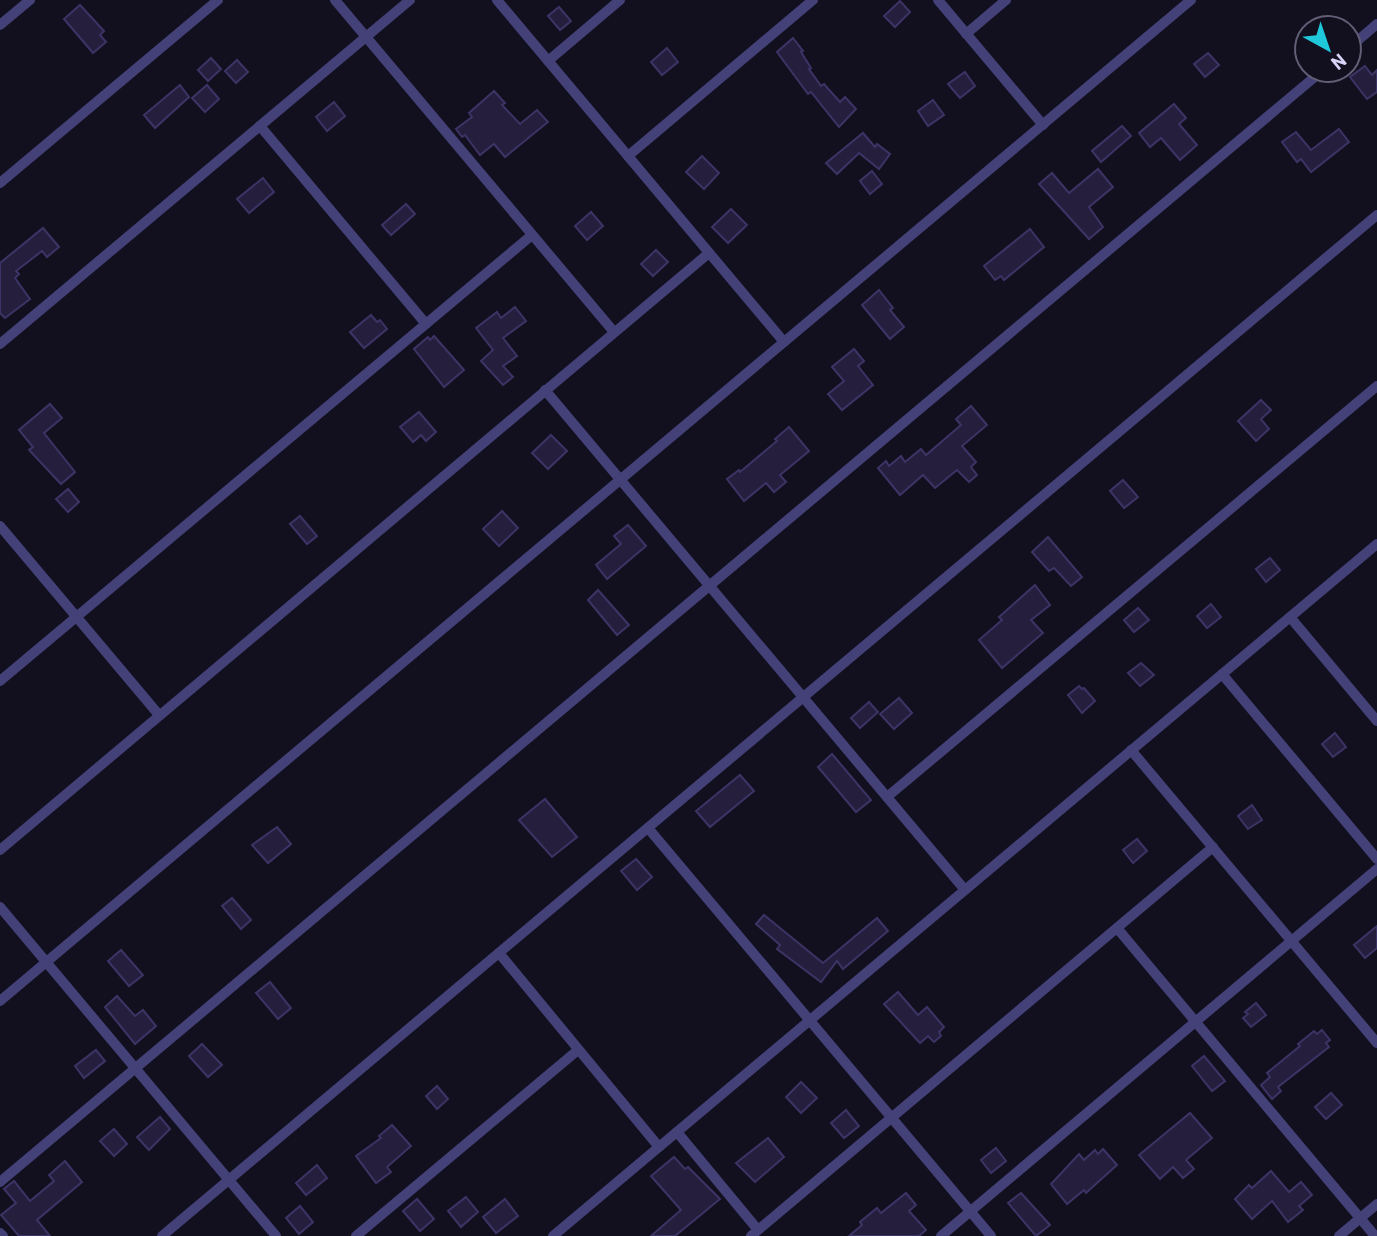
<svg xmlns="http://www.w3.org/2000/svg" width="1377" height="1236" font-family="Barlow,sans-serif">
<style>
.building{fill:#251e3d;stroke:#3d3466;stroke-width:2}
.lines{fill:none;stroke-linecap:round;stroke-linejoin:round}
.street{stroke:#434178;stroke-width:10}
</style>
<rect width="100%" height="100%" fill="#12101f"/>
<g class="building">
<polygon points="900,1 910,12 895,27 884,16"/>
<polygon points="80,5 104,31 100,35 106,42 93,53 64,19"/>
<polygon points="559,7 571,21 560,30 548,16"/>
<polygon points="793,38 803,51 801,52 811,68 809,69 821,86 824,84 840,102 845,97 856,109 839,127 811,92 808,94 777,52"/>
<polygon points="667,48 678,62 662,75 651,62"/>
<polygon points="1208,53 1219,65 1205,77 1194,64"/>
<polygon points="211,58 221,69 208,81 198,70"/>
<polygon points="237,60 248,72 236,83 225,71"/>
<polygon points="1365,66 1372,75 1377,70 1377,92 1367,99 1350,77"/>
<polygon points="965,72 975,86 960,98 948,84"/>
<polygon points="180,85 189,97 155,128 144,115"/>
<polygon points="207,85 219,99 205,112 192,98"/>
<polygon points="494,91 505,103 502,105 520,124 537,110 548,122 505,157 494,144 480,155 465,135 462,137 456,129 472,117 469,113"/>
<polygon points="933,100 944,115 928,126 918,111"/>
<polygon points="334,102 345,116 327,131 316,117"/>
<polygon points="1174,104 1186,118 1179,124 1197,145 1180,160 1161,138 1150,147 1139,133"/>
<polygon points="1122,126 1131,136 1101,162 1092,151"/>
<polygon points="1339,129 1349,142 1311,172 1301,159 1297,162 1282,142 1296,132 1311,150"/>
<polygon points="863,133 875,147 877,144 890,154 879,169 859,153 837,174 826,163"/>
<polygon points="702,156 719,173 704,189 686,172"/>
<polygon points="1098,169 1113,187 1089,207 1103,227 1089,239 1039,184 1052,173 1069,193"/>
<polygon points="872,171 882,184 870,194 860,181"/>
<polygon points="263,178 274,192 249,213 237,199"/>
<polygon points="406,204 415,214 391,235 382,225"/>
<polygon points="731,209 747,225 728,243 712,227"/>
<polygon points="591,212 603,226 587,240 575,226"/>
<polygon points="43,228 59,247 47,257 42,251 16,271 19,274 15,278 30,299 5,318 0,313 0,263"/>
<polygon points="1030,229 1044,247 1004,280 1001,276 995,280 984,266"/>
<polygon points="656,250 668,262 653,276 641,264"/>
<polygon points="879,290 893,308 890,310 904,327 890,339 862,305"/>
<polygon points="515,307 526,321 503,338 517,356 503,366 513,377 503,385 481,361 493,350 476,328 497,312 501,318"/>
<polygon points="371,315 377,322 380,320 387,329 364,348 350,332"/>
<polygon points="434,336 464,370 444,387 414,349 428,337 430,340"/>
<polygon points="854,349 864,361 858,366 873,385 842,410 828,394 844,381 832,367"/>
<polygon points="1261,400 1271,410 1261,419 1269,429 1256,441 1238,421"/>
<polygon points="50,404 62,418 44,433 75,472 61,484 29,450 33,447 19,430"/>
<polygon points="971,406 987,425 962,446 976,462 971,467 977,475 969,482 957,470 935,488 923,475 900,495 878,468 886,461 889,466 901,456 905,462 921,449 926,455 961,425 956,419"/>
<polygon points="419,412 436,432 426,441 421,435 413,442 400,427"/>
<polygon points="789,427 809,451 780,475 786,482 774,492 766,483 744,501 727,479 739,470 740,472 777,441 775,439"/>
<polygon points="551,435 567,451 548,469 532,453"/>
<polygon points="1123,480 1138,497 1124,508 1110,491"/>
<polygon points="68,489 79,502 68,512 56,499"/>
<polygon points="502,511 518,528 499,546 483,529"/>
<polygon points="300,516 317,536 307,544 290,524"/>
<polygon points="628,525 646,546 607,579 596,565 621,544 614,536"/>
<polygon points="1048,537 1082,577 1071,586 1054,568 1049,571 1032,552"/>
<polygon points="1270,558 1280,570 1266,582 1256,569"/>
<polygon points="1035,585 1050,605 1031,620 1043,633 1002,668 979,640 1002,620 999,617"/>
<polygon points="598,590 629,625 617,635 588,600"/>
<polygon points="1211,604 1221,617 1207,628 1197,616"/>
<polygon points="1138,608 1149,620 1134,632 1124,620"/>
<polygon points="1141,663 1154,675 1140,686 1128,673"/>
<polygon points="1079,686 1082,689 1084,688 1095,701 1082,713 1068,695"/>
<polygon points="899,698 912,713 894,729 880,714"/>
<polygon points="869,702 878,712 860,728 851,718"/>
<polygon points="1335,733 1346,747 1333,757 1322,744"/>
<polygon points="832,754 871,800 856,812 818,767"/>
<polygon points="740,775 754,791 710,827 696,811"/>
<polygon points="545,799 577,837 552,857 519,820"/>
<polygon points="1252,805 1262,820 1248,829 1238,816"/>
<polygon points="277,827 291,844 268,863 252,845"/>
<polygon points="1137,839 1147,851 1133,863 1123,850"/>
<polygon points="636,859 652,877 637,890 621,871"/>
<polygon points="232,898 251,920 241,929 222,906"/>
<polygon points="764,915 823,963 877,918 888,931 843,969 837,961 821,982 777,949 780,945 756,924"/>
<polygon points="1377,926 1377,948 1365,958 1354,945"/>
<polygon points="121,950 143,975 129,986 108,961"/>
<polygon points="270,982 291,1008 278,1019 256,993"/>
<polygon points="898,992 918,1015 927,1007 944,1027 939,1032 941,1036 934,1042 928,1036 920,1043 884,1004"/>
<polygon points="117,996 135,1016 143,1010 156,1026 135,1044 105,1007"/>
<polygon points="1256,1003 1266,1015 1251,1027 1243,1018 1248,1014 1245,1012"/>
<polygon points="1322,1030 1330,1040 1326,1043 1329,1047 1278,1087 1281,1091 1272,1099 1261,1085 1270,1077 1267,1073 1300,1046 1298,1044 1314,1031 1317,1034"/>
<polygon points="202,1044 222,1065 208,1077 189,1056"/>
<polygon points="96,1050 105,1061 84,1078 75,1066"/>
<polygon points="1204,1056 1225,1081 1212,1091 1192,1066"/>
<polygon points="801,1082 817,1098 801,1113 786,1097"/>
<polygon points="437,1086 448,1099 437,1109 426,1096"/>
<polygon points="1331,1093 1342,1105 1326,1119 1315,1107"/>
<polygon points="846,1110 859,1126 844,1138 831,1123"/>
<polygon points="1190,1113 1212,1138 1186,1160 1194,1169 1183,1178 1173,1167 1160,1179 1139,1155"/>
<polygon points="160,1117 170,1129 149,1150 137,1137"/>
<polygon points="392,1125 411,1146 387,1167 391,1172 376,1183 356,1156 381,1138 379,1136"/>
<polygon points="114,1129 127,1144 114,1156 100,1141"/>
<polygon points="768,1138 784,1157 755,1182 736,1163"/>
<polygon points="996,1148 1006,1161 991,1173 981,1160"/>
<polygon points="1103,1149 1117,1165 1086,1193 1084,1190 1067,1204 1051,1184 1079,1154 1084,1160 1095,1150 1098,1154"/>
<polygon points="674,1157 685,1169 688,1167 720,1199 675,1236 651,1236 681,1210 651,1176"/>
<polygon points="65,1161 82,1182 37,1220 50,1236 19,1236 1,1215 16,1203 4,1189 14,1181 30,1201 54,1181 49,1175"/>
<polygon points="317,1165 327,1178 306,1195 296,1183"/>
<polygon points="1271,1171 1289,1192 1301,1182 1312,1195 1299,1206 1303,1210 1288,1222 1272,1201 1252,1219 1235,1199 1249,1185 1252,1188"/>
<polygon points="906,1193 916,1205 909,1211 926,1230 919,1236 849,1236 862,1225 860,1222 877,1208 881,1213"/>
<polygon points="1021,1193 1050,1225 1036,1236 1008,1203"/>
<polygon points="466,1197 478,1212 461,1227 448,1211"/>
<polygon points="417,1199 434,1219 420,1231 403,1211"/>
<polygon points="505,1199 518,1216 496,1233 483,1217"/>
<polygon points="300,1206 313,1222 299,1234 286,1218"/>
</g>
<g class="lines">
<g class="street">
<polyline points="335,0 614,332"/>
<polyline points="497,0 784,342"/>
<polyline points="938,0 1043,125"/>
<polyline points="0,25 30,0"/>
<polyline points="966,34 1006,0"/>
<polyline points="1349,48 1377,24"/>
<polyline points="548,61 620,0"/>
<polyline points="260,126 426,324"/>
<polyline points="628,156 813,0"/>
<polyline points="0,183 218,0"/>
<polyline points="0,344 410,0"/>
<polyline points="545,390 965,890"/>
<polyline points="0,526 159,715"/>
<polyline points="1290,617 1377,721"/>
<polyline points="1222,674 1377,859"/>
<polyline points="0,681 532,235"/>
<polyline points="1131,750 1377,1043"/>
<polyline points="887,797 1377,386"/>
<polyline points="648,828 991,1236"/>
<polyline points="0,850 709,253"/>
<polyline points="0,907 276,1236"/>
<polyline points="1117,928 1375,1236"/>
<polyline points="499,953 659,1147"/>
<polyline points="0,1001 1191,0"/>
<polyline points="677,1132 758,1230"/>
<polyline points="0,1182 1323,70"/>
<polyline points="0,1233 3,1236"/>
<polyline points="162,1236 1377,215"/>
<polyline points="356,1236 578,1050"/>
<polyline points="553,1236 1377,544"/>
<polyline points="751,1236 1213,847"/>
<polyline points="941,1236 1377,869"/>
<polyline points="1339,1236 1377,1204"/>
</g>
</g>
<g transform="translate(1328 49) rotate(140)"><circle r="33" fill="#12101f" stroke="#615e76" stroke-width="2"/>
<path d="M0-5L12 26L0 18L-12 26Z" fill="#1fc8da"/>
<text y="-10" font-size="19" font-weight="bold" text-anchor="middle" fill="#d8d4f9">N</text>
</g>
</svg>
